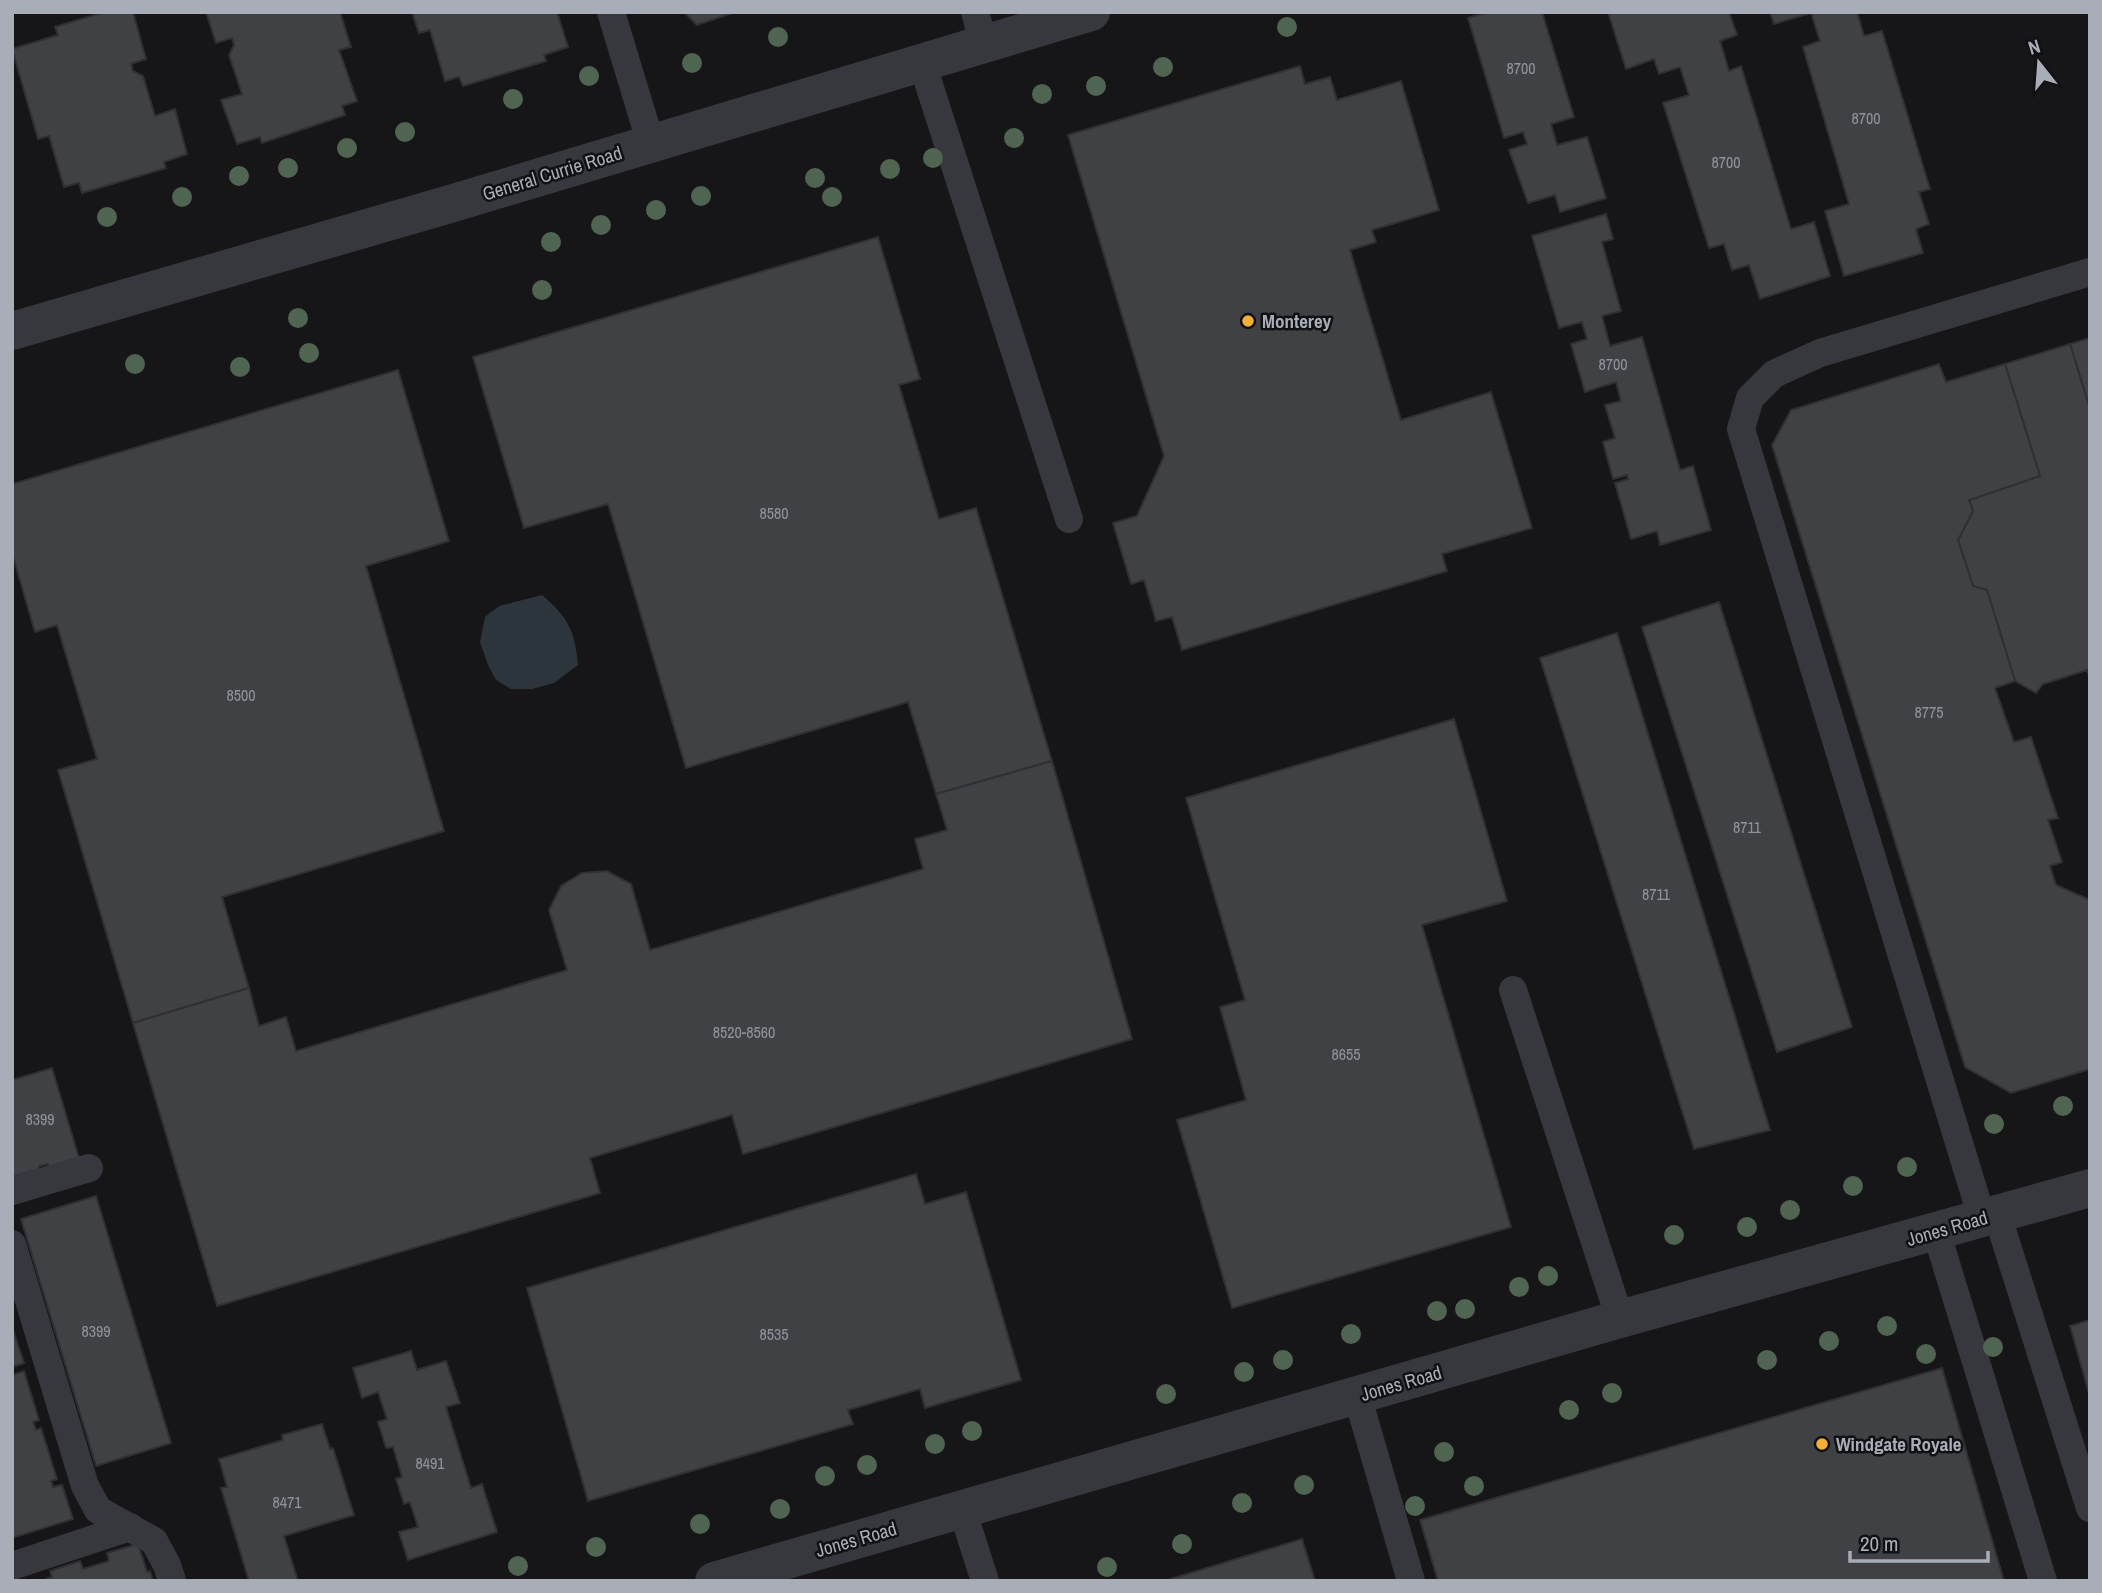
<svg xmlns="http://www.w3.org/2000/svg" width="2102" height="1593" font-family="'Archivo Narrow',sans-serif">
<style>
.water{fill:#2c353c}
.building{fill:#404145;stroke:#303034;stroke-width:2}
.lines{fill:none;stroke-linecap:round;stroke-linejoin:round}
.lane{stroke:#37383d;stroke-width:28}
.street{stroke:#37383d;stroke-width:38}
.tree{fill:#506452}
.poi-dot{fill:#f2b134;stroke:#111113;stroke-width:2.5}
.labels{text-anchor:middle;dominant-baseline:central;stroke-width:5;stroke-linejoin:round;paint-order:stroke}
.number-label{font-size:16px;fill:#8e929b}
.street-label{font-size:19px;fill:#a8adb8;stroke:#111113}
.poi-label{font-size:19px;font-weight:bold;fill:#a8adb8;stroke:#111113;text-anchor:start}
</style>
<rect width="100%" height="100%" fill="#161618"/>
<path class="water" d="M542,595c26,22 33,36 36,70l-24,18 -22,6h-21l-15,-9 -8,-15 -8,-23 5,-25 14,-11z"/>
<g class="building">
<polygon points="104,12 133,12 146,59 131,64 133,71 143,76 155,116 175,109 187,154 164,162 166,168 82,193 79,183 64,187 49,136 38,139 12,49 58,35 55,27"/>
<polygon points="206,12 340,12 351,47 339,50 357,101 342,106 345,115 262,143 260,137 237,144 221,100 242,94 229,55 234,45 232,38 216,43"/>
<polygon points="412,12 557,12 568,47 544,55 546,61 463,86 459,77 445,81 430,30 419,33"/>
<polygon points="684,12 735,12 697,25"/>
<polygon points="1488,12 1542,12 1574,117 1551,124 1557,145 1587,137 1606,198 1560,212 1555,195 1528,203 1509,150 1527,144 1523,132 1504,138 1468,18"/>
<polygon points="1608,12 1729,12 1737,35 1720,41 1729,71 1741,66 1791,229 1814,222 1830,276 1760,299 1749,265 1732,270 1724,244 1709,248 1663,103 1689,95 1680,67 1659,74 1654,59 1626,69"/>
<polygon points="1770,12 1857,12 1864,36 1882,31 1930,189 1919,192 1929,224 1916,229 1923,253 1844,276 1825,211 1849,204 1803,47 1820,41 1811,13 1774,24"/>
<polygon points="1300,66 1305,84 1330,77 1337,100 1401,81 1439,210 1372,230 1376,242 1350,250 1401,420 1491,392 1532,528 1442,554 1447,571 1182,650 1172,617 1156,621 1144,580 1131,584 1113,523 1137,516 1164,456 1068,135"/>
<polygon points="1606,214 1613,239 1602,242 1621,311 1602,316 1610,346 1642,337 1680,470 1693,466 1711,530 1660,545 1657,531 1631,539 1615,483 1628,479 1627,475 1613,479 1603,442 1615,438 1605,405 1621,401 1616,382 1585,392 1571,344 1587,339 1582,322 1559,328 1532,236"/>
<polygon points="878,237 920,379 899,385 939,519 976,508 1052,761 936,794 908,702 686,768 608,504 524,528 473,357"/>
<polygon points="2090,338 2090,409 2070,344"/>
<polygon points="2070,344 2090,409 2090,677 2087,670 2043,684 2036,693 2015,681 1987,590 1973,586 1958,540 1973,511 1969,500 2040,476 2005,364"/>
<polygon points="1939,364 1946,382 2005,364 2040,476 1969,500 1973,511 1958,540 1973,586 1987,590 2015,681 1995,688 2014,742 2031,737 2058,818 2048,820 2062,862 2050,866 2056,885 2090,900 2090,1069 2011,1093 1965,1067 1772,445 1791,410"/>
<polygon points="398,370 449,541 366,566 444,831 222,897 249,988 133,1023 58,770 97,759 57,625 35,632 12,553 12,484"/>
<polygon points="1719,602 1852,1027 1777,1052 1642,627"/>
<polygon points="1617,633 1770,1130 1694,1149 1540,658"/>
<polygon points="1454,719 1507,901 1422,925 1511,1227 1232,1308 1177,1120 1246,1100 1220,1007 1245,1000 1186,798"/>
<polygon points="1052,761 1132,1039 743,1154 732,1115 590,1158 600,1193 217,1306 133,1023 249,988 259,1026 286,1017 296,1051 567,970 549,910 561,886 582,873 607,871 631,884 650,950 923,869 915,839 947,830 936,794"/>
<polygon points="52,1068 79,1158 49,1167 48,1164 39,1166 39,1169 12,1177 12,1080"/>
<polygon points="916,1174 925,1204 966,1192 1021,1380 925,1408 920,1389 848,1410 853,1424 588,1501 527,1288"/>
<polygon points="96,1196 171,1443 96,1466 21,1219"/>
<polygon points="2090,1320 2090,1397 2070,1326"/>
<polygon points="12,1327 24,1363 12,1367"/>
<polygon points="411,1351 417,1370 446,1361 460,1403 446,1407 471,1488 482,1484 497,1532 408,1560 399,1532 418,1527 410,1502 404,1504 396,1479 402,1477 393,1447 386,1448 378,1422 387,1419 378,1392 362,1398 353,1368"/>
<polygon points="1942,1368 2004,1581 1438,1581 1420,1520"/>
<polygon points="24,1371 39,1420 33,1422 36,1430 41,1428 57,1479 51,1481 53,1487 62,1485 73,1519 12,1538 12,1375"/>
<polygon points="322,1424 330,1449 333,1448 354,1515 284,1536 298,1581 249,1581 221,1488 227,1487 219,1459 283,1440 282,1435"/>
<polygon points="1302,1539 1315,1581 1164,1581"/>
<polygon points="138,1544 147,1572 150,1571 153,1581 41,1581 52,1577 50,1571 80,1561 83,1569 109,1561 107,1553"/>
</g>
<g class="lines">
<g class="lane">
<polyline points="611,12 651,144"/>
<polyline points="975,12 984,44"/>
<polyline points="922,63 1069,519"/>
<polyline points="1513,990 1620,1319"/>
<polyline points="12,1191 89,1168"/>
<polyline points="1997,1214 2090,1508"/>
<polyline points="1982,1218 1741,429 1750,398 1774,374 1820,353 2090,272"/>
<polyline points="1936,1231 2043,1581"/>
<polyline points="12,1244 85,1486 98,1510 154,1541 167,1565 172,1581"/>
<polyline points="1357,1395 1411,1581"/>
<polyline points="962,1509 985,1581"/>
<polyline points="12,1566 130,1527"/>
</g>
<g class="street">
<polyline points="12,331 450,204 1091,12"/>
<polyline points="714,1581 1620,1319 2090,1188"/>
</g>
</g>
<g class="tree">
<circle cx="1287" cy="27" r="10"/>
<circle cx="778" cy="37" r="10"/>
<circle cx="692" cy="63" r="10"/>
<circle cx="1163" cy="67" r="10"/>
<circle cx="589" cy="76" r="10"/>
<circle cx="1096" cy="86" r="10"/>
<circle cx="1042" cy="94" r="10"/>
<circle cx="513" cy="99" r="10"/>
<circle cx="405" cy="132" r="10"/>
<circle cx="1014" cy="138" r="10"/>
<circle cx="347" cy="148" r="10"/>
<circle cx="933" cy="158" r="10"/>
<circle cx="288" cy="168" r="10"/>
<circle cx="890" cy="169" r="10"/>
<circle cx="239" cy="176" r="10"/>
<circle cx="815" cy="178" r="10"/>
<circle cx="701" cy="196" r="10"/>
<circle cx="182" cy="197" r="10"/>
<circle cx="832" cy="197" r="10"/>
<circle cx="656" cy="210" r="10"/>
<circle cx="107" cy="217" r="10"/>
<circle cx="601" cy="225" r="10"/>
<circle cx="551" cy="242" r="10"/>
<circle cx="542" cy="290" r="10"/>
<circle cx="298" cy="318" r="10"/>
<circle cx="309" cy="353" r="10"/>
<circle cx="135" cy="364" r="10"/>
<circle cx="240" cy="367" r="10"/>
<circle cx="2063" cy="1106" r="10"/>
<circle cx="1994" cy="1124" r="10"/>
<circle cx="1907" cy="1167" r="10"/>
<circle cx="1853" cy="1186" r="10"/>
<circle cx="1790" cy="1210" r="10"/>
<circle cx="1747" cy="1227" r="10"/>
<circle cx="1674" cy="1235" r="10"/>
<circle cx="1548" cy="1276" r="10"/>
<circle cx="1519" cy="1287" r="10"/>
<circle cx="1465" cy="1309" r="10"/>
<circle cx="1437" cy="1311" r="10"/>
<circle cx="1887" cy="1326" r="10"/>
<circle cx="1351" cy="1334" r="10"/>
<circle cx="1829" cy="1341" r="10"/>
<circle cx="1993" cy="1347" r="10"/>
<circle cx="1926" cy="1354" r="10"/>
<circle cx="1283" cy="1360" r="10"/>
<circle cx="1767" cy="1360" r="10"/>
<circle cx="1244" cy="1372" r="10"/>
<circle cx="1612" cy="1393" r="10"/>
<circle cx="1166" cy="1394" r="10"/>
<circle cx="1569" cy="1410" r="10"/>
<circle cx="972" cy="1431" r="10"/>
<circle cx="935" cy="1444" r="10"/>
<circle cx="1444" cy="1452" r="10"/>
<circle cx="867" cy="1465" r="10"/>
<circle cx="825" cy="1476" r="10"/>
<circle cx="1304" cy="1485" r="10"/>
<circle cx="1474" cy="1486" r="10"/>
<circle cx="1242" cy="1503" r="10"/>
<circle cx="1415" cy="1506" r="10"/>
<circle cx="780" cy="1509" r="10"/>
<circle cx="700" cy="1524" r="10"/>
<circle cx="1182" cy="1544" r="10"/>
<circle cx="596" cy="1547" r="10"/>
<circle cx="518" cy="1566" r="10"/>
<circle cx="1107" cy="1567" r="10"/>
</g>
<g class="poi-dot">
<circle cx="1248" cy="321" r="7"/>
<circle cx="1822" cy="1444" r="7"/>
</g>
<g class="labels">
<g class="number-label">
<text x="1521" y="68">8700</text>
<text x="1866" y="118">8700</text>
<text x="1726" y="162">8700</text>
<text x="1613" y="364">8700</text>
<text x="774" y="513">8580</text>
<text x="241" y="695">8500</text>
<text x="1929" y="712">8775</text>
<text x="1747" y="827">8711</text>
<text x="1656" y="894">8711</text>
<text x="744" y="1032">8520-8560</text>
<text x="1346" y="1054">8655</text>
<text x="40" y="1119">8399</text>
<text x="96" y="1331">8399</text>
<text x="774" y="1334">8535</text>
<text x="430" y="1463">8491</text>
<text x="287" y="1502">8471</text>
</g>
<g class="street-label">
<text transform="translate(552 173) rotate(-17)">General Currie Road</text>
<text transform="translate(1947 1228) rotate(-16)">Jones Road</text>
<text transform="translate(1401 1383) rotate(-16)">Jones Road</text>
<text transform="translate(856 1539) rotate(-16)">Jones Road</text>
</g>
<g class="poi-label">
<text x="1262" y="321">Monterey</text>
<text x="1836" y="1444">Windgate Royale</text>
</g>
</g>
<rect width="2102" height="1593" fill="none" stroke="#a8adb8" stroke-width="28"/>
<g transform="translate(2039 63) rotate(343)" stroke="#111113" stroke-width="5" paint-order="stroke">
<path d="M0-5L12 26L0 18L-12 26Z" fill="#a8adb8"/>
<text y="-10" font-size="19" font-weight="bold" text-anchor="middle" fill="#a8adb8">N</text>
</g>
<path d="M1850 1551v10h138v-10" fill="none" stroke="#a8adb8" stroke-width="3.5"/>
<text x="1860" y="1551" font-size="21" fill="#a8adb8" stroke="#111113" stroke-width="5" paint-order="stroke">20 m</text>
</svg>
